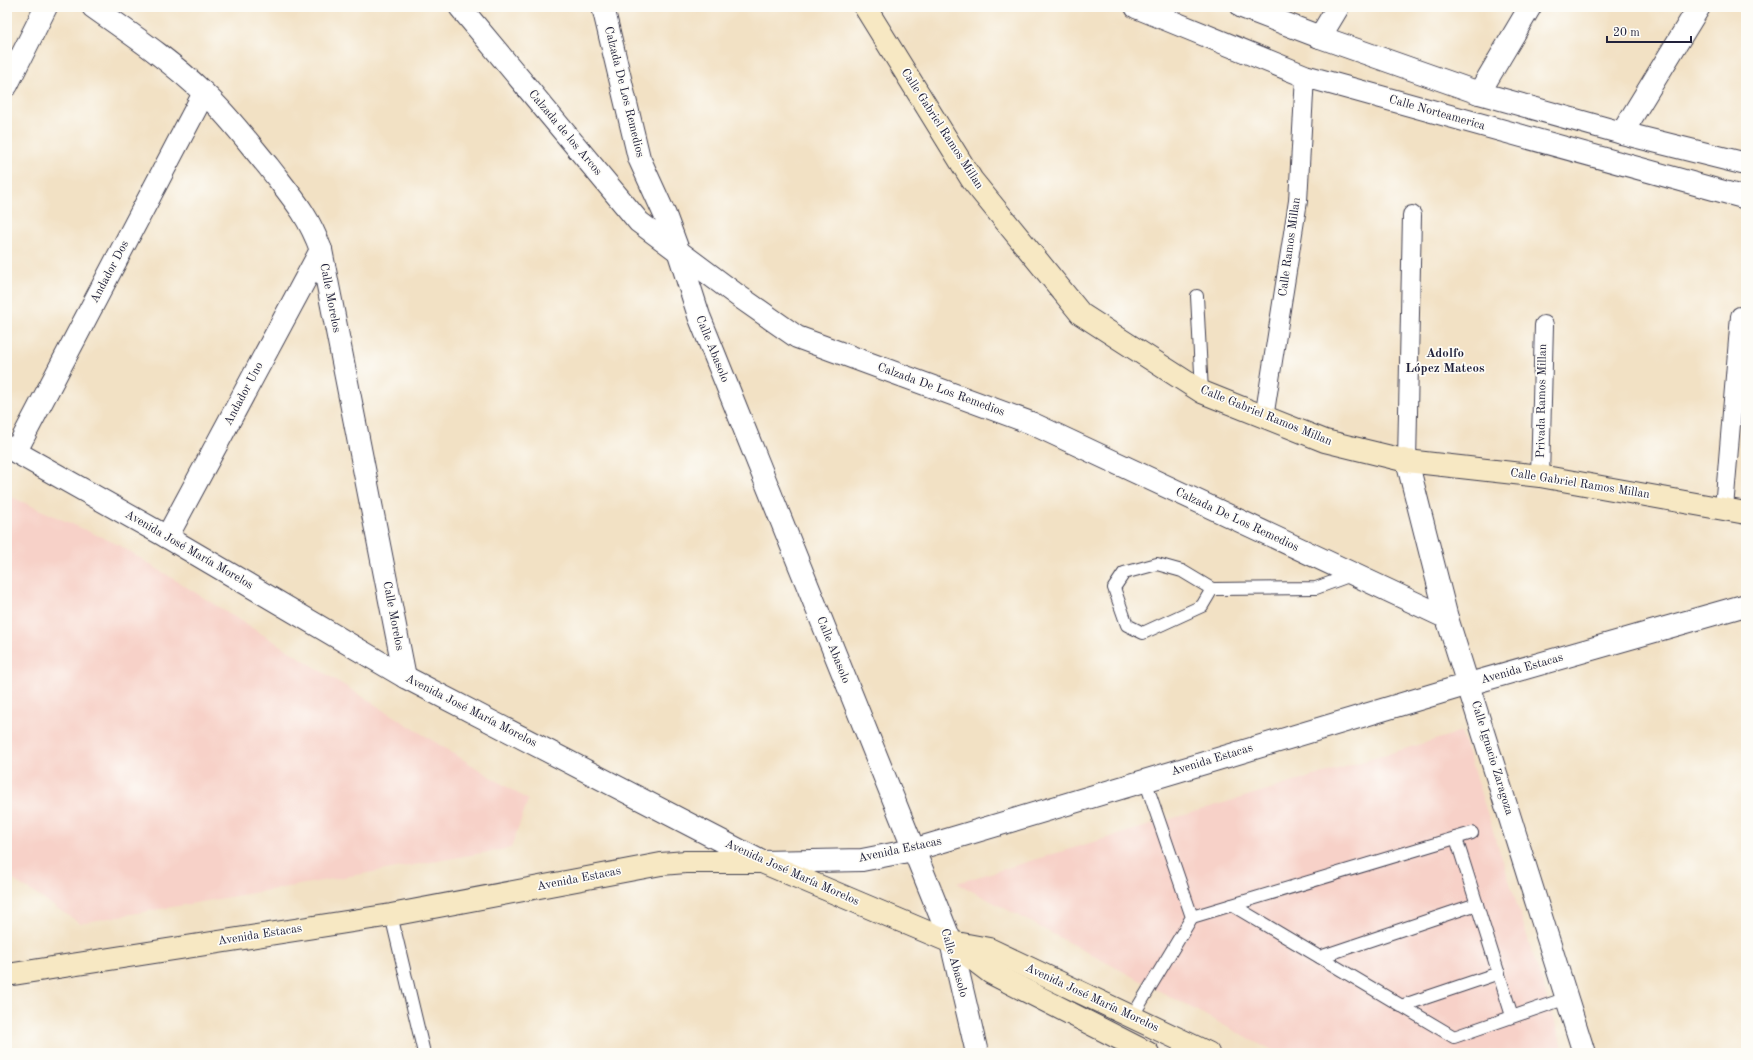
<svg xmlns="http://www.w3.org/2000/svg" width="1753" height="1060" font-family="'Old Standard TT',serif">
<style>
.built{fill:#f7d1c8}
.lines{fill:none;stroke-linecap:round;stroke-linejoin:round}
.service-casing{stroke:#413f50;stroke-width:14}
.pedestrian-casing{stroke:#413f50;stroke-width:20}
.minor-casing{stroke:#413f50;stroke-width:24}
.tertiary-casing{stroke:#413f50;stroke-width:24}
.secondary-casing{stroke:#413f50;stroke-width:24}
.service{stroke:#fff;stroke-width:12}
.pedestrian{stroke:#fff;stroke-width:18}
.minor{stroke:#fff;stroke-width:22}
.tertiary{stroke:#fff;stroke-width:22}
.secondary{stroke:#f7e8c3;stroke-width:22}
.labels{text-anchor:middle;dominant-baseline:central;stroke-width:3.5;stroke-linejoin:round;paint-order:stroke}
.street-label{font-size:12px;fill:#22223b;stroke:#fdfcf7}
.neighbourhood-label{font-size:13px;font-weight:bold;fill:#22223b;stroke:#fdfcf7}
</style>
<rect width="100%" height="100%" fill="#fdfcf7"/>
<filter id="ink" filterUnits="userSpaceOnUse"><feTurbulence type="fractalNoise" baseFrequency=".025" numOctaves="2"/><feDisplacementMap in="SourceGraphic" scale="8" xChannelSelector="R" yChannelSelector="G"/><feConvolveMatrix kernelMatrix="1 2 1 2 8 2 1 2 1" color-interpolation-filters="sRGB"/></filter>
<filter id="wash" filterUnits="userSpaceOnUse"><feTurbulence type="fractalNoise" baseFrequency=".012" numOctaves="4" result="noise"/><feDisplacementMap in="SourceGraphic" scale="16" xChannelSelector="R" yChannelSelector="G"/><feGaussianBlur stdDeviation="0.9" result="paint"/><feColorMatrix in="noise" values="0 0 0 0 0 0 0 0 0 0 0 0 0 0 0 0 0 1.4 0 .05"/><feComposite in="paint" operator="in"/></filter>
<g filter="url(#wash)">
<rect width="100%" height="100%" fill="#f2e1c4"/>
<g class="built">
<polygon points="7,495 119,545 528,800 511,848 80,923 7,876"/>
<polygon points="1461,732 1565,1053 1276,1053 957,883"/>
</g>
</g>
<g filter="url(#ink)">
<g class="lines">
<g class="service-casing">
<g id="service">
<polyline points="1197,296 1202,392"/>
<polyline points="1212,589 1202,606 1143,633 1127,625 1114,588 1124,573 1157,564 1182,571 1212,589 1316,588 1354,574"/>
<polyline points="1456,838 1512,1016"/>
<polyline points="1232,905 1454,1037 1567,998"/>
<polyline points="391,915 424,1053"/>
<polyline points="1192,917 1472,833"/>
<polyline points="1320,957 1477,904"/>
<polyline points="1401,1006 1499,973"/>
<polyline points="1132,1017 1192,917 1145,780"/>
</g>
</g>
<g class="pedestrian-casing">
<g id="pedestrian">
<polyline points="1264,418 1298,201 1305,76"/>
<polyline points="1407,461 1412,215"/>
<polyline points="1540,476 1544,325"/>
<polyline points="1724,508 1740,316"/>
</g>
</g>
<g class="minor-casing">
<g id="minor">
<path d="M93,7c38,27 77,53 111,86 24,22 43,48 64,73 23,30 40,48 53,84l84,427"/>
<polyline points="460,7 639,222 737,295 797,337 1031,423 1447,618"/>
<polyline points="603,7 639,158 665,215 678,250 699,316 951,942"/>
<polyline points="1320,37 1338,7"/>
<polyline points="7,85 46,7"/>
<polyline points="1479,93 1530,7"/>
<polyline points="1622,133 1699,7"/>
<polyline points="7,447 167,537 405,677 762,862 862,860 913,850 1469,684 1746,605"/>
<polyline points="16,451 204,93"/>
<polyline points="1407,461 1447,618 1584,1053"/>
<polyline points="167,537 321,250"/>
</g>
</g>
<g class="tertiary-casing">
<g id="tertiary">
<polyline points="1136,7 1305,76 1746,198"/>
<polyline points="1242,7 1320,37 1479,93 1622,133 1746,164"/>
<polyline points="951,942 977,1053"/>
</g>
</g>
<g class="secondary-casing">
<g id="secondary">
<polyline points="865,7 972,180 1081,314 1202,392 1325,441 1407,461 1540,476 1746,513"/>
<polyline points="953,944 991,973 1148,1053"/>
<polyline points="7,975 391,915 661,864 686,862 762,862 951,942 989,949 1208,1053"/>
</g>
</g>
<use href="#service" class="service"/>
<use href="#pedestrian" class="pedestrian"/>
<use href="#minor" class="minor"/>
<use href="#tertiary" class="tertiary"/>
<use href="#secondary" class="secondary"/>
</g>
</g>
<g class="labels">
<g class="street-label">
<text transform="translate(624 92) rotate(76)">Calzada De Los Remedios</text>
<text transform="translate(1437 113) rotate(16)">Calle Norteamerica</text>
<text transform="translate(942 129) rotate(57)">Calle Gabriel Ramos Millan</text>
<text transform="translate(565 133) rotate(50)">Calzada de los Arcos</text>
<text transform="translate(1290 247) rotate(-82)">Calle Ramos Millan</text>
<text transform="translate(110 272) rotate(-62)">Andador Dos</text>
<text transform="translate(330 298) rotate(79)">Calle Morelos</text>
<text transform="translate(712 349) rotate(68)">Calle Abasolo</text>
<text transform="translate(941 390) rotate(20)">Calzada De Los Remedios</text>
<text transform="translate(244 394) rotate(-62)">Andador Uno</text>
<text transform="translate(1542 401) rotate(-89)">Privada Ramos Millan</text>
<text transform="translate(1266 416) rotate(22)">Calle Gabriel Ramos Millan</text>
<text transform="translate(1580 484) rotate(9)">Calle Gabriel Ramos Millan</text>
<text transform="translate(1237 520) rotate(25)">Calzada De Los Remedios</text>
<text transform="translate(189 550) rotate(30)">Avenida José María Morelos</text>
<text transform="translate(393 616) rotate(79)">Calle Morelos</text>
<text transform="translate(833 650) rotate(68)">Calle Abasolo</text>
<text transform="translate(1522 669) rotate(-16)">Avenida Estacas</text>
<text transform="translate(471 711) rotate(27)">Avenida José María Morelos</text>
<text transform="translate(1492 758) rotate(73)">Calle Ignacio Zaragoza</text>
<text transform="translate(1212 760) rotate(-17)">Avenida Estacas</text>
<text transform="translate(900 850) rotate(-12)">Avenida Estacas</text>
<text transform="translate(792 873) rotate(24)">Avenida José María Morelos</text>
<text transform="translate(579 879) rotate(-11)">Avenida Estacas</text>
<text transform="translate(260 935) rotate(-9)">Avenida Estacas</text>
<text transform="translate(954 963) rotate(74)">Calle Abasolo</text>
<text transform="translate(1092 998) rotate(25)">Avenida José María Morelos</text>
</g>
<g class="neighbourhood-label">
<text x="1445" y="353">Adolfo<tspan x="1445" dy="15">López Mateos</tspan></text>
</g>
</g>
<rect width="1753" height="1060" fill="none" stroke="#fdfcf7" stroke-width="24"/>
<path d="M1607 36v6h84v-6" fill="none" stroke="#22223b" stroke-width="2"/>
<text x="1613" y="36" font-size="12" fill="#22223b" stroke="#fdfcf7" stroke-width="3" paint-order="stroke">20 m</text>
</svg>
